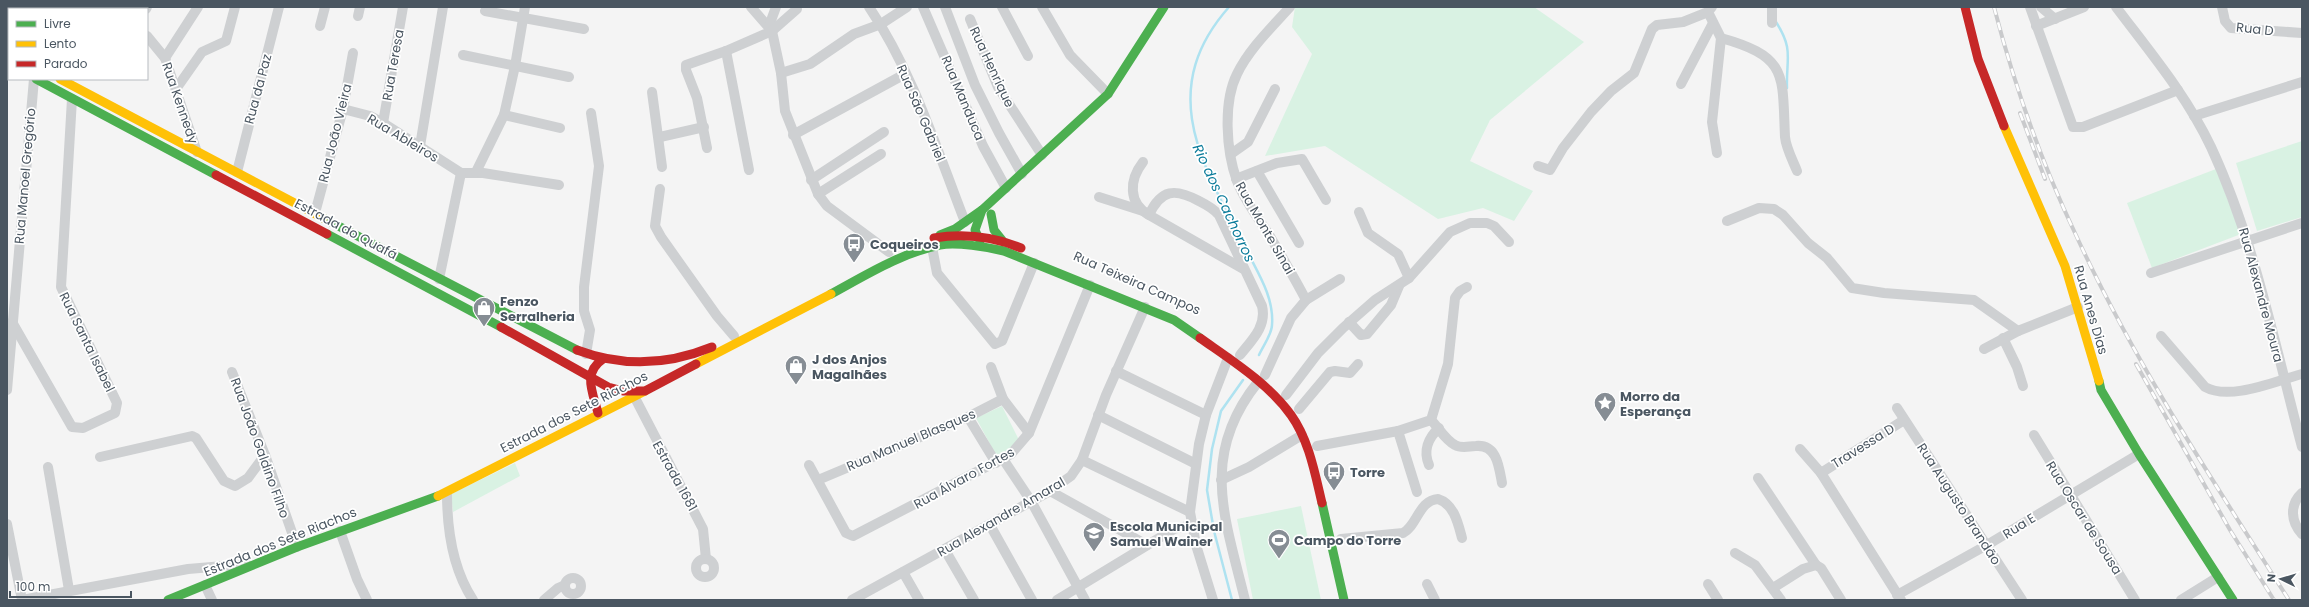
<svg xmlns="http://www.w3.org/2000/svg" width="2309" height="607" font-family="Poppins,sans-serif">
<style>
.green{fill:#d9f2e3}
.lines{fill:none;stroke-linecap:round;stroke-linejoin:round}
.stream{stroke:#aee2f0;stroke-width:2.5}
.street{stroke:#ced0d2;stroke-width:10}
.fast{stroke:#4caf50;stroke-width:9}
.slow{stroke:#ffc107;stroke-width:9}
.jam{stroke:#c62828;stroke-width:9}
.rail-casing{stroke:#c9cacc;stroke-width:4}
.rail{stroke:#fff;stroke-width:2.5;stroke-dasharray:8;stroke-linecap:butt}
.labels{text-anchor:middle;dominant-baseline:central;stroke-width:3.5;stroke-linejoin:round;paint-order:stroke}
.street-label{font-size:13px;fill:#4a5661;stroke:#fff}
.poi-label{font-size:13px;font-weight:bold;fill:#4a5661;stroke:#fff;text-anchor:start}
.water-label{font-size:14px;font-style:italic;fill:#0c7c9b;stroke:#fff}
</style>
<rect width="100%" height="100%" fill="#f4f4f4"/>
<g class="green">
<polygon points="1295,7 1534,7 1584,42 1490,120 1470,161 1533,191 1514,221 1483,208 1438,219 1325,146 1265,156 1312,54 1292,27"/>
<polygon points="2302,141 2302,217 2257,231 2236,163"/>
<polygon points="2216,169 2241,234 2152,268 2127,203"/>
<polygon points="1002,406 1020,442 997,457 976,418"/>
<polygon points="515,463 520,476 453,512 451,494"/>
<polygon points="1301,506 1321,600 1253,600 1237,519"/>
</g>
<g class="lines">
<g class="stream">
<path d="M1229,7c-77,87 -22,164 21,250 11,21 24,43 22,68 0,9 -9,21 -13,30"/>
<path d="M1776,22c18,28 10,36 11,66"/>
<polyline points="1232,600 1214,531 1207,490 1212,449 1221,411 1243,380"/>
</g>
<g class="street">
<polyline points="104,7 109,9"/>
<polyline points="751,7 772,31 781,73 785,111 818,194 827,206 889,252"/>
<path d="M869,7c44,65 68,143 96,215"/>
<polyline points="923,7 983,146 1006,188"/>
<polyline points="945,7 975,85 999,133 1022,174"/>
<polyline points="1002,7 1028,56"/>
<polyline points="1042,7 1070,55 1108,94"/>
<path d="M1290,7c-18,20 -41,42 -53,67 -14,28 -11,77 0,107 7,18 20,36 31,52 13,22 26,44 38,67"/>
<path d="M1712,7l-4,5 13,26c68,19 61,37 64,99 1,11 8,24 12,34"/>
<polyline points="1772,7 1772,23"/>
<polyline points="2030,7 2073,127 2083,127 2178,90"/>
<polyline points="2041,7 2055,19"/>
<path d="M2116,7c34,45 71,89 95,140 44,95 64,199 91,300"/>
<polyline points="2222,7 2225,21 2231,28 2302,33"/>
<polyline points="146,9 147,7"/>
<polyline points="485,11 584,29"/>
<polyline points="358,16 360,7"/>
<polyline points="970,19 998,87 1042,155"/>
<polyline points="320,26 325,7"/>
<polyline points="769,26 776,7"/>
<polyline points="2036,26 2084,7"/>
<polyline points="147,36 165,58 197,152"/>
<polyline points="726,51 749,170"/>
<polyline points="463,55 569,77"/>
<polyline points="165,58 198,7"/>
<polyline points="781,73 810,64 854,34 881,24 907,7"/>
<polyline points="1681,84 1713,23"/>
<polyline points="176,89 202,52 226,41 235,7"/>
<polyline points="652,92 662,167"/>
<polyline points="343,109 370,116 383,123 461,173 483,173 559,185"/>
<polyline points="504,115 560,128"/>
<polyline points="2194,116 2302,82"/>
<polyline points="383,123 403,7"/>
<polyline points="793,135 905,74"/>
<polyline points="660,137 704,127"/>
<polyline points="420,146 443,7"/>
<polyline points="707,148 697,98 686,70 686,65 726,51 772,31 797,9"/>
<polyline points="1717,153 1712,122 1721,38"/>
<polyline points="1231,154 1248,142 1275,89"/>
<path d="M1143,162c-14,18 -15,41 6,53"/>
<polyline points="1538,166 1550,170 1563,148 1591,112 1611,91 1634,73 1652,29 1657,25 1683,22 1708,12"/>
<polyline points="1257,171 1299,243"/>
<polyline points="237,172 279,7"/>
<polyline points="476,172 504,115 515,66 525,7"/>
<polyline points="1236,179 1277,163 1302,159 1326,200"/>
<polyline points="811,180 884,132"/>
<polyline points="660,189 655,226 661,237 717,316 734,336"/>
<polyline points="818,194 881,154"/>
<polyline points="1099,197 1143,211"/>
<polyline points="1359,212 1368,233 1398,254 1409,278"/>
<polyline points="315,213 343,109 353,53"/>
<polyline points="1727,221 1759,208 1774,209 1783,215 1808,243 1827,258 1852,288 1884,293 1974,300 2018,331"/>
<polyline points="932,247 937,273 995,344 1002,341 1034,263"/>
<polyline points="2151,273 2302,223"/>
<polyline points="439,279 461,173"/>
<polyline points="12,322 72,427 83,428 115,413 117,403 61,287 72,99"/>
<polyline points="1349,322 1361,335 1367,334 1391,305 1399,286"/>
<path d="M2161,336l44,51c25,14 70,-6 97,-13"/>
<polyline points="2003,338 2017,367 2023,386"/>
<polyline points="1984,349 2018,331 2078,307"/>
<polyline points="586,354 590,330 584,311 584,287 599,166 591,113"/>
<path d="M1240,355c12,-15 27,-29 22,-49l-43,-91c-5,-6 -12,-10 -20,-14 -24,-13 -38,-12 -50,14l96,55"/>
<polyline points="991,367 1003,399 1029,433"/>
<polyline points="1116,371 1206,415"/>
<polyline points="232,372 265,455 297,547"/>
<polyline points="1265,375 1291,318 1306,300 1340,279"/>
<polyline points="7,390 34,79"/>
<polyline points="1286,395 1318,353 1343,328 1375,300 1409,278 1450,232 1470,223 1487,223 1494,226 1509,242"/>
<polyline points="634,396 703,529 706,559"/>
<polyline points="1897,408 2022,600"/>
<polyline points="1299,409 1330,372 1335,371 1350,373 1358,364"/>
<polyline points="1098,415 1196,464"/>
<polyline points="968,417 996,463"/>
<path d="M1431,420c8,8 14,20 24,25 7,4 14,1 21,1 21,-2 23,21 26,37"/>
<polyline points="1398,431 1417,492"/>
<polyline points="2034,435 2135,600"/>
<polyline points="1317,446 1398,431 1431,420 1448,364 1455,298 1460,291 1467,287"/>
<polyline points="1800,449 1821,473 1901,600"/>
<polyline points="100,457 192,436 196,438 224,481 235,486 248,478 265,455"/>
<polyline points="1003,459 1031,501 1085,600"/>
<polyline points="1082,460 1190,512"/>
<polyline points="809,465 846,533 853,536 1011,454 1029,433 1090,285"/>
<path d="M1429,465c-6,-14 -1,-27 10,-37"/>
<polyline points="48,467 69,590"/>
<polyline points="1821,473 1904,420"/>
<polyline points="1758,478 1816,565"/>
<polyline points="818,480 968,417 1003,399"/>
<polyline points="1221,480 1249,467 1302,435"/>
<polyline points="1050,491 1147,545"/>
<path d="M447,493c0,37 5,75 26,107"/>
<path d="M2302,493c-13,12 -11,29 0,41"/>
<polyline points="7,524 22,600"/>
<polyline points="990,525 1032,600"/>
<polyline points="340,531 357,579 367,600"/>
<path d="M1341,539l62,-6c14,-7 16,-33 35,-34 16,5 20,24 24,39"/>
<polyline points="945,550 974,600"/>
<polyline points="1735,553 1755,565 1781,600"/>
<circle cx="705" cy="568" r="9"/>
<polyline points="903,572 919,600"/>
<circle cx="573" cy="586" r="8"/>
<polyline points="1427,584 1435,600"/>
<polyline points="1708,584 1718,600"/>
<polyline points="205,585 212,600"/>
<polyline points="1773,588 1803,569 1816,565 1821,568 1841,600"/>
<polyline points="1897,595 1987,545 2139,454"/>
<polyline points="22,600 188,569 247,564"/>
<polyline points="544,600 558,588 565,585"/>
<polyline points="852,600 1050,491 1071,476 1082,460 1106,395 1145,307"/>
<polyline points="1057,600 1174,529 1191,525"/>
<polyline points="1213,600 1196,545 1190,512 1199,444 1206,415 1228,358"/>
<path d="M1245,600c-20,-82 -46,-145 13,-218"/>
<polyline points="2181,600 2218,577"/>
</g>
<g class="fast">
<polyline points="7,63 9,64"/>
<polyline points="36,79 216,175"/>
<polyline points="991,214 994,230 1002,240"/>
<polyline points="323,218 577,350"/>
<polyline points="327,234 501,327"/>
<polyline points="940,235 955,229 982,210 1108,94 1164,7"/>
<polyline points="980,241 975,230 982,210"/>
<path d="M831,294c35,-19 70,-41 109,-49 17,-3 47,2 64,6l170,69 26,18"/>
<polyline points="2099,381 2101,390 2139,454 2233,600"/>
<polyline points="1322,503 1344,600"/>
<polyline points="168,600 297,547 438,496"/>
</g>
<g class="slow">
<polyline points="60,79 323,218"/>
<polyline points="2004,126 2065,266 2099,381"/>
<polyline points="696,364 831,294"/>
<polyline points="438,496 645,391"/>
</g>
<g class="jam">
<polyline points="1965,7 1978,59 2004,126"/>
<polyline points="7,50 9,51"/>
<polyline points="216,175 327,234"/>
<path d="M934,238c31,-5 58,-2 87,10"/>
<polyline points="501,327 608,387 623,391 645,391 696,364"/>
<path d="M1200,338c31,22 68,45 91,77 18,25 24,59 31,88"/>
<path d="M577,350c45,17 91,15 135,-3"/>
<path d="M598,413c-5,-20 -16,-40 5,-54"/>
</g>
<g class="rail-casing">
<g id="rail">
<path d="M1994,7c20,77 47,154 81,226 59,129 138,248 214,367"/>
<polyline points="2020,113 2045,179"/>
<polyline points="2136,364 2230,530 2274,600"/>
</g>
</g>
<use href="#rail" class="rail"/>
</g>
<defs>
<g id="bus-pin" transform="scale(1.15)"><path d="M0 17L-7.5 6A9.5 9.5 0 1 1 7.5 6Z" fill="#868d94" stroke="#fff"/><path d="M-5-6H5V4H4V6H2V4H-2V6H-4V4H-5ZM-3.5-4V0h7V-4ZM-3.5 1.2v1.5H-2V1.2ZM2 1.2v1.5H3.5V1.2Z" fill="#fff"/></g>
<g id="shop-pin" transform="scale(1.15)"><path d="M0 17L-7.5 6A9.5 9.5 0 1 1 7.5 6Z" fill="#868d94" stroke="#fff"/><path d="M-5-2.5h2.3a2.7 3.5 0 0 1 5.4 0H5L5.5 6h-11ZM-1.5-2.5h3a1.5 2.3 0 0 0-3 0Z" fill="#fff"/></g>
<g id="sight-pin" transform="scale(1.15)"><path d="M0 17L-7.5 6A9.5 9.5 0 1 1 7.5 6Z" fill="#868d94" stroke="#fff"/><path d="M0-6L1.8-2.2L6-1.7L2.9 1.2L3.7 5.4L0 3.3L-3.7 5.4L-2.9 1.2L-6-1.7L-1.8-2.2Z" fill="#fff"/></g>
<g id="school-pin" transform="scale(1.15)"><path d="M0 17L-7.5 6A9.5 9.5 0 1 1 7.5 6Z" fill="#868d94" stroke="#fff"/><path d="M0-5L7-2L0 1L-7-2ZM-4 1L0 2.5L4 1V4Q0 6-4 4Z" fill="#fff"/></g>
<g id="stadium-pin" transform="scale(1.15)"><path d="M0 17L-7.5 6A9.5 9.5 0 1 1 7.5 6Z" fill="#868d94" stroke="#fff"/><path d="M0-5a6.5 5 0 1 0 0 10a6.5 5 0 1 0 0-10ZM-3.5-1.8h7v3.6h-7Z" fill="#fff"/></g>
</defs>
<g fill-rule="evenodd">
<use href="#bus-pin" x="854" y="244"/>
<use href="#shop-pin" x="484" y="308"/>
<use href="#shop-pin" x="796" y="366"/>
<use href="#sight-pin" x="1605" y="403"/>
<use href="#bus-pin" x="1334" y="472"/>
<use href="#school-pin" x="1094" y="533"/>
<use href="#stadium-pin" x="1279" y="540"/>
</g>
<g class="labels">
<g class="street-label">
<text transform="translate(2255 29) rotate(6)">Rua D</text>
<text transform="translate(393 65) rotate(-80)">Rua Teresa</text>
<text transform="translate(992 67) rotate(65)">Rua Henrique</text>
<text transform="translate(258 89) rotate(-75)">Rua da Paz</text>
<text transform="translate(963 98) rotate(67)">Rua Manduca</text>
<text transform="translate(180 103) rotate(71)">Rua Kennedy</text>
<text transform="translate(921 113) rotate(67)">Rua São Gabriel</text>
<text transform="translate(335 133) rotate(-76)">Rua João Vieira</text>
<text transform="translate(403 138) rotate(31)">Rua Ableiros</text>
<text transform="translate(25 176) rotate(-85)">Rua Manoel Gregório</text>
<text transform="translate(1265 228) rotate(60)">Rua Monte Sinai</text>
<text transform="translate(346 229) rotate(28)">Estrada do Quafá</text>
<text transform="translate(1137 283) rotate(24)">Rua Teixeira Campos</text>
<text transform="translate(2261 295) rotate(75)">Rua Alexandre Moura</text>
<text transform="translate(2091 310) rotate(74)">Rua Anes Dias</text>
<text transform="translate(87 342) rotate(64)">Rua Santa Isabel</text>
<text transform="translate(574 412) rotate(-27)">Estrada dos Sete Riachos</text>
<text transform="translate(911 440) rotate(-23)">Rua Manuel Blasques</text>
<text transform="translate(1863 446) rotate(-32)">Travessa D</text>
<text transform="translate(260 448) rotate(70)">Rua João Galdino Filho</text>
<text transform="translate(675 476) rotate(61)">Estrada 1681</text>
<text transform="translate(964 478) rotate(-29)">Rua Álvaro Fortes</text>
<text transform="translate(1959 504) rotate(57)">Rua Augusto Brandão</text>
<text transform="translate(1001 517) rotate(-30)">Rua Alexandre Amaral</text>
<text transform="translate(2084 518) rotate(58)">Rua Oscar de Sousa</text>
<text transform="translate(2019 526) rotate(-32)">Rua E</text>
<text transform="translate(280 542) rotate(-22)">Estrada dos Sete Riachos</text>
</g>
<g class="poi-label">
<text x="870" y="244">Coqueiros</text>
<text x="500" y="301">Fenzo<tspan x="500" dy="15">Serralheria</tspan></text>
<text x="812" y="359">J dos Anjos<tspan x="812" dy="15">Magalhães</tspan></text>
<text x="1620" y="396">Morro da<tspan x="1620" dy="15">Esperança</tspan></text>
<text x="1350" y="472">Torre</text>
<text x="1110" y="526">Escola Municipal<tspan x="1110" dy="15">Samuel Wainer</tspan></text>
<text x="1294" y="540">Campo do Torre</text>
</g>
<g class="water-label">
<text transform="translate(1224 203) rotate(65)">Rio dos Cachorros</text>
</g>
</g>
<rect width="2309" height="607" fill="none" stroke="#4a5661" stroke-width="16"/>
<rect x="8" y="8" width="140" height="72" fill="#ffffff" stroke="#b7bbc0"/>
<rect x="16" y="21" width="20" height="6" fill="#4caf50" stroke="#b7bbc0"/>
<text x="44" y="28" font-size="12" fill="#4a5661">Livre</text>
<rect x="16" y="41" width="20" height="6" fill="#ffc107" stroke="#b7bbc0"/>
<text x="44" y="48" font-size="12" fill="#4a5661">Lento</text>
<rect x="16" y="61" width="20" height="6" fill="#c62828" stroke="#b7bbc0"/>
<text x="44" y="68" font-size="12" fill="#4a5661">Parado</text>
<g transform="translate(2281 579) rotate(275)" stroke="#ffffff" stroke-width="3" paint-order="stroke">
<path d="M0-3L7 15L0 10L-7 15Z" fill="#4a5661"/>
<text y="-6" font-size="11" font-weight="bold" text-anchor="middle" fill="#4a5661">N</text>
</g>
<path d="M10 591v6h121v-6" fill="none" stroke="#4a5661" stroke-width="2"/>
<text x="16" y="591" font-size="12" fill="#4a5661" stroke="#ffffff" stroke-width="3" paint-order="stroke">100 m</text>
</svg>
